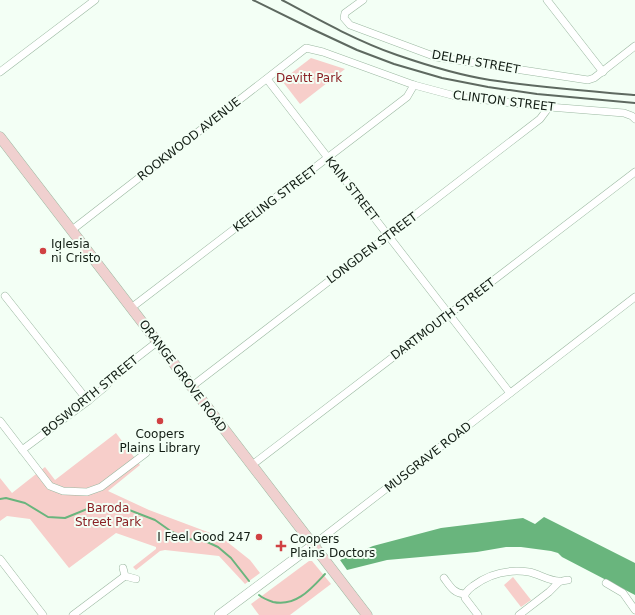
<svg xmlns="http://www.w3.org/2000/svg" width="635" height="615" font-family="'DejaVu Sans',sans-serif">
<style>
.green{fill:#f7ceca}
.water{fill:#69b57d}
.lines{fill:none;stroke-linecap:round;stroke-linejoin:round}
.stream{stroke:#69b57d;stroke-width:2}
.minor-casing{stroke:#9bb8a1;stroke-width:8}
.tertiary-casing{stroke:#9bb8a1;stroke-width:10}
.secondary-casing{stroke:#9bb8a1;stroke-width:11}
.minor{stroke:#fff;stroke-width:7}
.tertiary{stroke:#fff;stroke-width:9}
.secondary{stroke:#f0d0cf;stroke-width:10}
.rail{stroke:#5e6960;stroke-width:2}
.poi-dot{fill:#d04143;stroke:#f3fff5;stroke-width:1.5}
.labels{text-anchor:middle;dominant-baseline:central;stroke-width:4;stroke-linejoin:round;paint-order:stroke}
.street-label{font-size:12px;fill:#121d14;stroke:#f3fff5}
.park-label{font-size:12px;fill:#8a2024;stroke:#f3fff5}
.poi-label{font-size:12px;fill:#121d14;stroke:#f3fff5;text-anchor:start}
</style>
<rect width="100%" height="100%" fill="#f3fff5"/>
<g class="green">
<polygon points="311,58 345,69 300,104 283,82 285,78"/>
<polygon points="116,433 140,465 108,491 149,510 221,537 250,560 260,573 245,584 219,556 165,550 160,551 136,570 133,567 156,549 156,547 116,533 69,568 30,519 7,516 0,521 0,478 12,493 45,467 55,480"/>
<polygon points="309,561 312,561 331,584 290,615 259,615 251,604"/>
<polygon points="513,577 531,600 521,607 504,585"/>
</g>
<polygon class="water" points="544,517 635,563 635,595 562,557 558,553 551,551 521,547 506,547 477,552 387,560 347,570 340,560 373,546 441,528 523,518 535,524"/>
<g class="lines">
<g class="stream">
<polyline points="0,499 6,498 25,503 48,517 65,518 97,505 119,506 155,520 172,532 189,539 205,541 218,547 231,558 249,581"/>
<path d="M259,595c5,4 8,5 14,7 23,5 38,-13 52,-28"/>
</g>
<g class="minor-casing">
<g id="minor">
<polyline points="363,0 345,13 344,18 350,25 436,57 588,80 594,78 635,46"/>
<polyline points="547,0 603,72"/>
<polyline points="0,72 95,0"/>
<polyline points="267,79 510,393"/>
<polyline points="72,230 306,48 323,52 414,85 459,97 549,107 624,113 632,116 635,119"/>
<polyline points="5,296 88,401"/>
<polyline points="131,308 407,97 414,85"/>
<polyline points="191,387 540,119 549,107"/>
<polyline points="0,421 50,486 63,491 87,492 101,487 146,453"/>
<polyline points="22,450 88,401 105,387 117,373 157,342"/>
<polyline points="252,465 635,172"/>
<polyline points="313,545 635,297"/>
<polyline points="0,559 43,615"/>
<polyline points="123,568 125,576 136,579"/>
<path d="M444,578c6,8 10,16 21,16"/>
<polyline points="606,583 623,593 635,610"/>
<polyline points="73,615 125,576"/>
<path d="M478,615l-13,-17v-4c2,-3 5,-6 8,-8 17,-13 35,-17 56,-14 10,2 20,9 30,9 2,1 6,-1 9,-1"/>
<polyline points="519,615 549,592 559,582"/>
</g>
</g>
<g class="tertiary-casing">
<polyline id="tertiary" points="219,615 313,545"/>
</g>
<g class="secondary-casing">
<polyline id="secondary" points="0,137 367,615"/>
</g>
<use href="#minor" class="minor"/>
<use href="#tertiary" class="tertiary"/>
<use href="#secondary" class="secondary"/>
<g class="rail">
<polyline points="253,0 312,29 357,50 394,64 442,78 488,87 537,94 635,103"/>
<path d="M282,0c37,20 75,41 115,55 29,10 62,20 93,25 48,7 97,11 145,15"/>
</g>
</g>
<g class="poi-dot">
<circle cx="43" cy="251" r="4"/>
<circle cx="160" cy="421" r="4"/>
<circle cx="259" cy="537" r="4"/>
<path d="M279 540h4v4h4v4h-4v4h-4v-4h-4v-4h4z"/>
</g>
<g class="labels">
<g class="street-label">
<text transform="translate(476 62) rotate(10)">DELPH STREET</text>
<text transform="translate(504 101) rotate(7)">CLINTON STREET</text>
<text transform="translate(189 139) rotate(-38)">ROOKWOOD AVENUE</text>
<text transform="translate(352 189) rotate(52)">KAIN STREET</text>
<text transform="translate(275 199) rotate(-37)">KEELING STREET</text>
<text transform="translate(372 248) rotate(-37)">LONGDEN STREET</text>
<text transform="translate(443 319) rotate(-37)">DARTMOUTH STREET</text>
<text transform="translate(183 376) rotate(53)">ORANGE GROVE ROAD</text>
<text transform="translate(90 396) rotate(-39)">BOSWORTH STREET</text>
<text transform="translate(428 457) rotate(-38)">MUSGRAVE ROAD</text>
</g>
<g class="park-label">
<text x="309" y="78">Devitt Park</text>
<text x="108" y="508">Baroda<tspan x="108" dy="14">Street Park</tspan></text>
</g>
<g class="poi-label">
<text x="51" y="244">Iglesia<tspan x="51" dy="14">ni Cristo</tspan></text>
<text x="160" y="434" text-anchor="middle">Coopers<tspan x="160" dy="14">Plains Library</tspan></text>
<text x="251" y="537" text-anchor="end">I Feel Good 247</text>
<text x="290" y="539">Coopers<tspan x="290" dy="14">Plains Doctors</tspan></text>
</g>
</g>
</svg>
